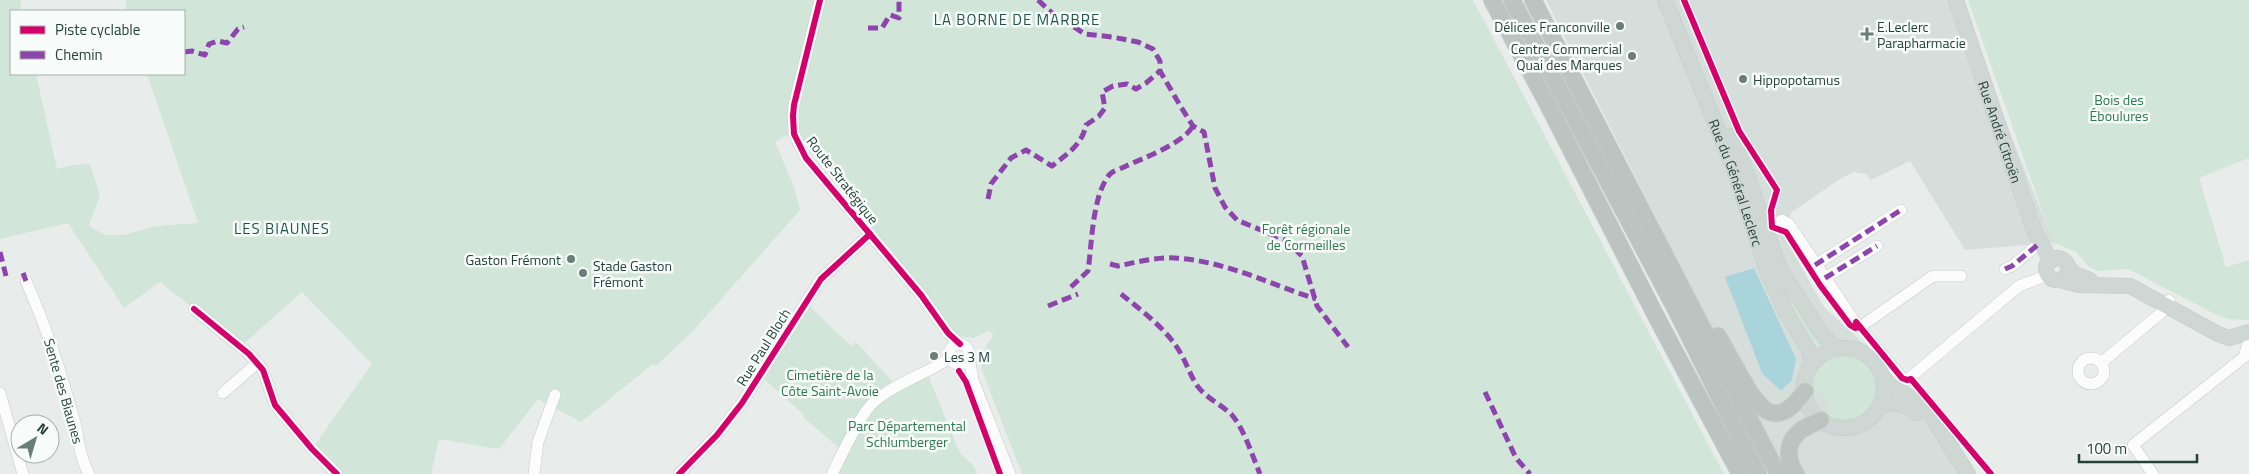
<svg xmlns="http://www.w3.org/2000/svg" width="2249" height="474" font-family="'Titillium Web',sans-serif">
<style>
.built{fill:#d6dedb}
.green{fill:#d1e6d8}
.water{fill:#a9d4db}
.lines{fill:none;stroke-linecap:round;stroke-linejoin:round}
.minor-casing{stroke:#c5cac8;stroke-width:12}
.major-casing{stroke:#c3ccc9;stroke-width:16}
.highway-casing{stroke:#c3ccc9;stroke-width:18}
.minor{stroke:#fcfcfc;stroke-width:11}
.major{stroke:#cfd7d5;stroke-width:15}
.highway{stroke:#bcc4c2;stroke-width:16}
.quiet{stroke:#8e44ad;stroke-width:5;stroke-dasharray:10 5;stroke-linecap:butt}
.cycleway-casing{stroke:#f7fbf9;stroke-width:9}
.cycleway{stroke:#d6006c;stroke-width:6}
.poi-dot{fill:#697e78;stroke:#f7fbf9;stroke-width:2}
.labels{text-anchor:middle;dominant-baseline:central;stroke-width:5;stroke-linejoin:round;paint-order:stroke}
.poi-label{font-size:14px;fill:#24423a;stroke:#f7fbf9;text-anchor:start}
.park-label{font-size:14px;fill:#2d7a4b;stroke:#f7fbf9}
.street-label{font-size:14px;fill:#24423a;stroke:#f7fbf9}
.neighbourhood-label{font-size:15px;letter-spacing:1px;fill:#1f5548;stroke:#f7fbf9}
</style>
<rect width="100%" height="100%" fill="#e8edeb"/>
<polygon class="built" points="1546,0 1957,0 2055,246 2051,243 1965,250 1910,161 1871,180 1866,174 1854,172 1840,179 1792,212 1783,234 1824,307 1874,353 1890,376 1972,474 1785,474"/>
<g class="green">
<polygon points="0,0 20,0 22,11 11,11 11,74 36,74 57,169 72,165 90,164 100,195 89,226 105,235 124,235 156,226 198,223 147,74 184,74 184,11 126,11 126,0 1473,0 1724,474 1022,474 981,368 982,354 993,335 988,331 973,338 958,336 795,131 775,142 794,187 800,210 693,331 656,366 653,364 581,422 538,399 499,449 439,439 431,474 337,474 312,449 372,364 302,292 241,346 160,282 124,308 68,223 0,239"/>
<polygon points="1968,0 2249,0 2249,158 2199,178 2226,267 2249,260 2249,320 2228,319 2213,313 2128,269 2098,271 2089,267 2076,252 2053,242"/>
<polygon points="1773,270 1827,345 1814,353"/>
<polygon points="808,305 851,346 856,342 894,383 875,393 864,406 840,449 803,417 804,415 764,379"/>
<path d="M1841,355c56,-1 40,83 -13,61 4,-14 -5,-23 -16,-28 1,-18 12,-30 29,-33z"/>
<polygon points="927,373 960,453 974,466 977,474 834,474 877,404"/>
</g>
<polygon class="water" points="1754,268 1796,359 1792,380 1781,391 1762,373 1725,277"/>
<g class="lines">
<g class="minor-casing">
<g id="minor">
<polyline points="820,0 794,105 793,116 794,134 806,158 921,295 948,333 960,344"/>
<polyline points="1772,227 1782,220 1789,224 1853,319 1902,378 1907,380 2019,286 2048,275"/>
<polyline points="1815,265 1901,210"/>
<polyline points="2005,269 2012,266 2040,243"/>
<polyline points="1825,278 1877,246"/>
<path d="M26,281c20,45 35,91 48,138 5,18 5,38 15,55"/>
<polyline points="194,309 249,354 263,370 275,405 312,449 337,474"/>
<polyline points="1860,327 1933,276 1961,276"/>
<circle cx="959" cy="354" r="10"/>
<polyline points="969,357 973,380 1010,474"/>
<circle cx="2091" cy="371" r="13"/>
<polyline points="2101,363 2162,312 2169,300"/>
<polyline points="0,393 23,474"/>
<polyline points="223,393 257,363"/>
<polyline points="534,474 538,442 555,395"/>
<polyline points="679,474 717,435 742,403 821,279 870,234"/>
<path d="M832,474c10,-19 28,-61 44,-74 22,-18 50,-26 74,-42"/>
<polyline points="2153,474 2133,445 2244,357 2249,341"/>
</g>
</g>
<g class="major-casing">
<g id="major">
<path id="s1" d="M1665,0l69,169 34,105 19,40 21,35 5,14"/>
<path id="s2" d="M1956,0l79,233 16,28"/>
<polyline points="1731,136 1746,172 1779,267 1819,330 1831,344 1838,348"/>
<circle cx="2057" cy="269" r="11"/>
<polyline points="2068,268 2077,275 2090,280"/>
<polyline points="2060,280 2079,285 2130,286 2218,334 2229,338 2249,332"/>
<circle cx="1844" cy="388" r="40"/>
<polyline points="1884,380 1921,405 1930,414 1968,474"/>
<path d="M1879,408c13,-8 26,-5 38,5"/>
</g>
</g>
<g class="highway-casing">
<g id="highway">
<polyline points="1492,0 1546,101 1657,318 1740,474"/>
<polyline points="1512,0 1675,308 1758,474"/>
<polyline points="1533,0 1778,474"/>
<path d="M1718,336c8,14 15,27 23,41 18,33 35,55 64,14"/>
<path d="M1796,474c-9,-12 -10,-30 1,-40 6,-7 16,-10 24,-14"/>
</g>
</g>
<use href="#minor" class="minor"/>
<use href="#major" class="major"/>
<use href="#highway" class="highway"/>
<g class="quiet">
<polyline points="1038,0 1052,13 1085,34 1112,37 1138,42 1153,49 1160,61 1160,71 1181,107 1193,126 1204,132 1215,188 1225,207 1237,220 1285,240 1302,256 1317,306 1348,347"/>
<polyline points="868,28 882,28 890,15 899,18 899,0"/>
<polyline points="184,52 192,51 205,55 209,44 218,41 227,43 238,29 244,27"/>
<path d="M988,199l3,-15 20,-26 15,-8 26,16c15,-12 30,-21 34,-41l13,-9 6,-8 -3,-16 11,-6 14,-2 9,5 10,-6 14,-12"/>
<polyline points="0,252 6,276"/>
<path d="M1110,264l8,2c19,-4 39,-9 57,-8 50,3 95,26 141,41"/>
<polyline points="1815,265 1901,210"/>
<polyline points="2005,269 2012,266 2040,243"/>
<polyline points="23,273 26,281"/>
<polyline points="1825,278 1877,246"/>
<path d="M1071,287l17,-16c4,-27 4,-76 22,-97 3,-3 10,-5 14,-7 19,-9 59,-23 69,-41"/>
<path d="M1121,294c21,17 47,36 60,60 7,12 10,24 18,34 9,11 23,17 33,27 13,16 20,40 28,59"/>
<polyline points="1048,306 1078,294"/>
<polyline points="1485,392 1516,458 1530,474"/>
</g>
<g class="cycleway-casing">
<g id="cycleway">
<polyline points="820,0 794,105 793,116 794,134 806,158 921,295 948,333 960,344"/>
<polyline points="1684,0 1739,131 1777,190 1771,210 1772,227 1786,232 1820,285 1850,325 1855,328 1860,327"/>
<polyline points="194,309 249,354 263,370 275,405 312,449 337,474"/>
<polyline points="1856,322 1902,378 1907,380 1911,379 1991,474"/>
<polyline points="959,371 966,382 1000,474"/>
<polyline points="679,474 717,435 742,403 821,279 870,234"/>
</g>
</g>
<use href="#cycleway" class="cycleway"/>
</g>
<g class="poi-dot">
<circle cx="1620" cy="26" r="5"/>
<path d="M1864.5 26.5h5v5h5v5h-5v5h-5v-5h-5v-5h5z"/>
<circle cx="1632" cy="56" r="5"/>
<circle cx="1743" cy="79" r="5"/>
<circle cx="571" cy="259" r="5"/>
<circle cx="583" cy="273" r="5"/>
<circle cx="934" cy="356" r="5"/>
</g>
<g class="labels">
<g class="poi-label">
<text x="1610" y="26" text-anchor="end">Délices Franconville</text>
<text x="1877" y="26">E.Leclerc<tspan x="1877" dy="16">Parapharmacie</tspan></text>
<text x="1622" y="48" text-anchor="end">Centre Commercial<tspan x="1622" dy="16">Quai des Marques</tspan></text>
<text x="1753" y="79">Hippopotamus</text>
<text x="561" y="259" text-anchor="end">Gaston Frémont</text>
<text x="593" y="265">Stade Gaston<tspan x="593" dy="16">Frémont</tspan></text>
<text x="944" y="356">Les 3 M</text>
</g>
<g class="park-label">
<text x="2119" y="99">Bois des<tspan x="2119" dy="16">Éboulures</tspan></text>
<text x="1306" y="228">Forêt régionale<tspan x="1306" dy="16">de Cormeilles</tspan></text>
<text x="830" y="374">Cimetière de la<tspan x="830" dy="16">Côte Saint-Avoie</tspan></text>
<text x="907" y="425">Parc Départemental<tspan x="907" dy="16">Schlumberger</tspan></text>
</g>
<g class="street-label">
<text stroke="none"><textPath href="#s2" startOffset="139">Rue André Citroën</textPath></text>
<text transform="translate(843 180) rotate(52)">Route Stratégique</text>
<text stroke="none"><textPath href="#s1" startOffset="196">Rue du Général Leclerc</textPath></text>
<text transform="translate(763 347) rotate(-58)">Rue Paul Bloch</text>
<text transform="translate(64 391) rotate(74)">Sente des Biaunes</text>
</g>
<g class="neighbourhood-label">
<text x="1017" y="19">LA BORNE DE MARBRE</text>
<text x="282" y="228">LES BIAUNES</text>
</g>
</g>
<rect x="10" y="10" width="175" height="65" fill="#f7fbf9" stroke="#a3b1ad"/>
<rect x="20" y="26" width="25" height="8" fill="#d6006c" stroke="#a3b1ad"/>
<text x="55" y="35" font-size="15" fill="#24423a">Piste cyclable</text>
<rect x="20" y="51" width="25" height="8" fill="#8e44ad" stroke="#a3b1ad"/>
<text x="55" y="60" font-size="15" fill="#24423a">Chemin</text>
<g transform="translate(35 439) rotate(38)"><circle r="24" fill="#f7fbf9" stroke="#a3b1ad"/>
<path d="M0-4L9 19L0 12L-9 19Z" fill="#697e78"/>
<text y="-8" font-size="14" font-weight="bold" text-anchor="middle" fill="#24423a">N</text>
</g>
<path d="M2079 454v8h118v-8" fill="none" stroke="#24423a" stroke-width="2.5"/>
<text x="2086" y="454" font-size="15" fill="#24423a" stroke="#f7fbf9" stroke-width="4" paint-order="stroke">100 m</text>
</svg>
